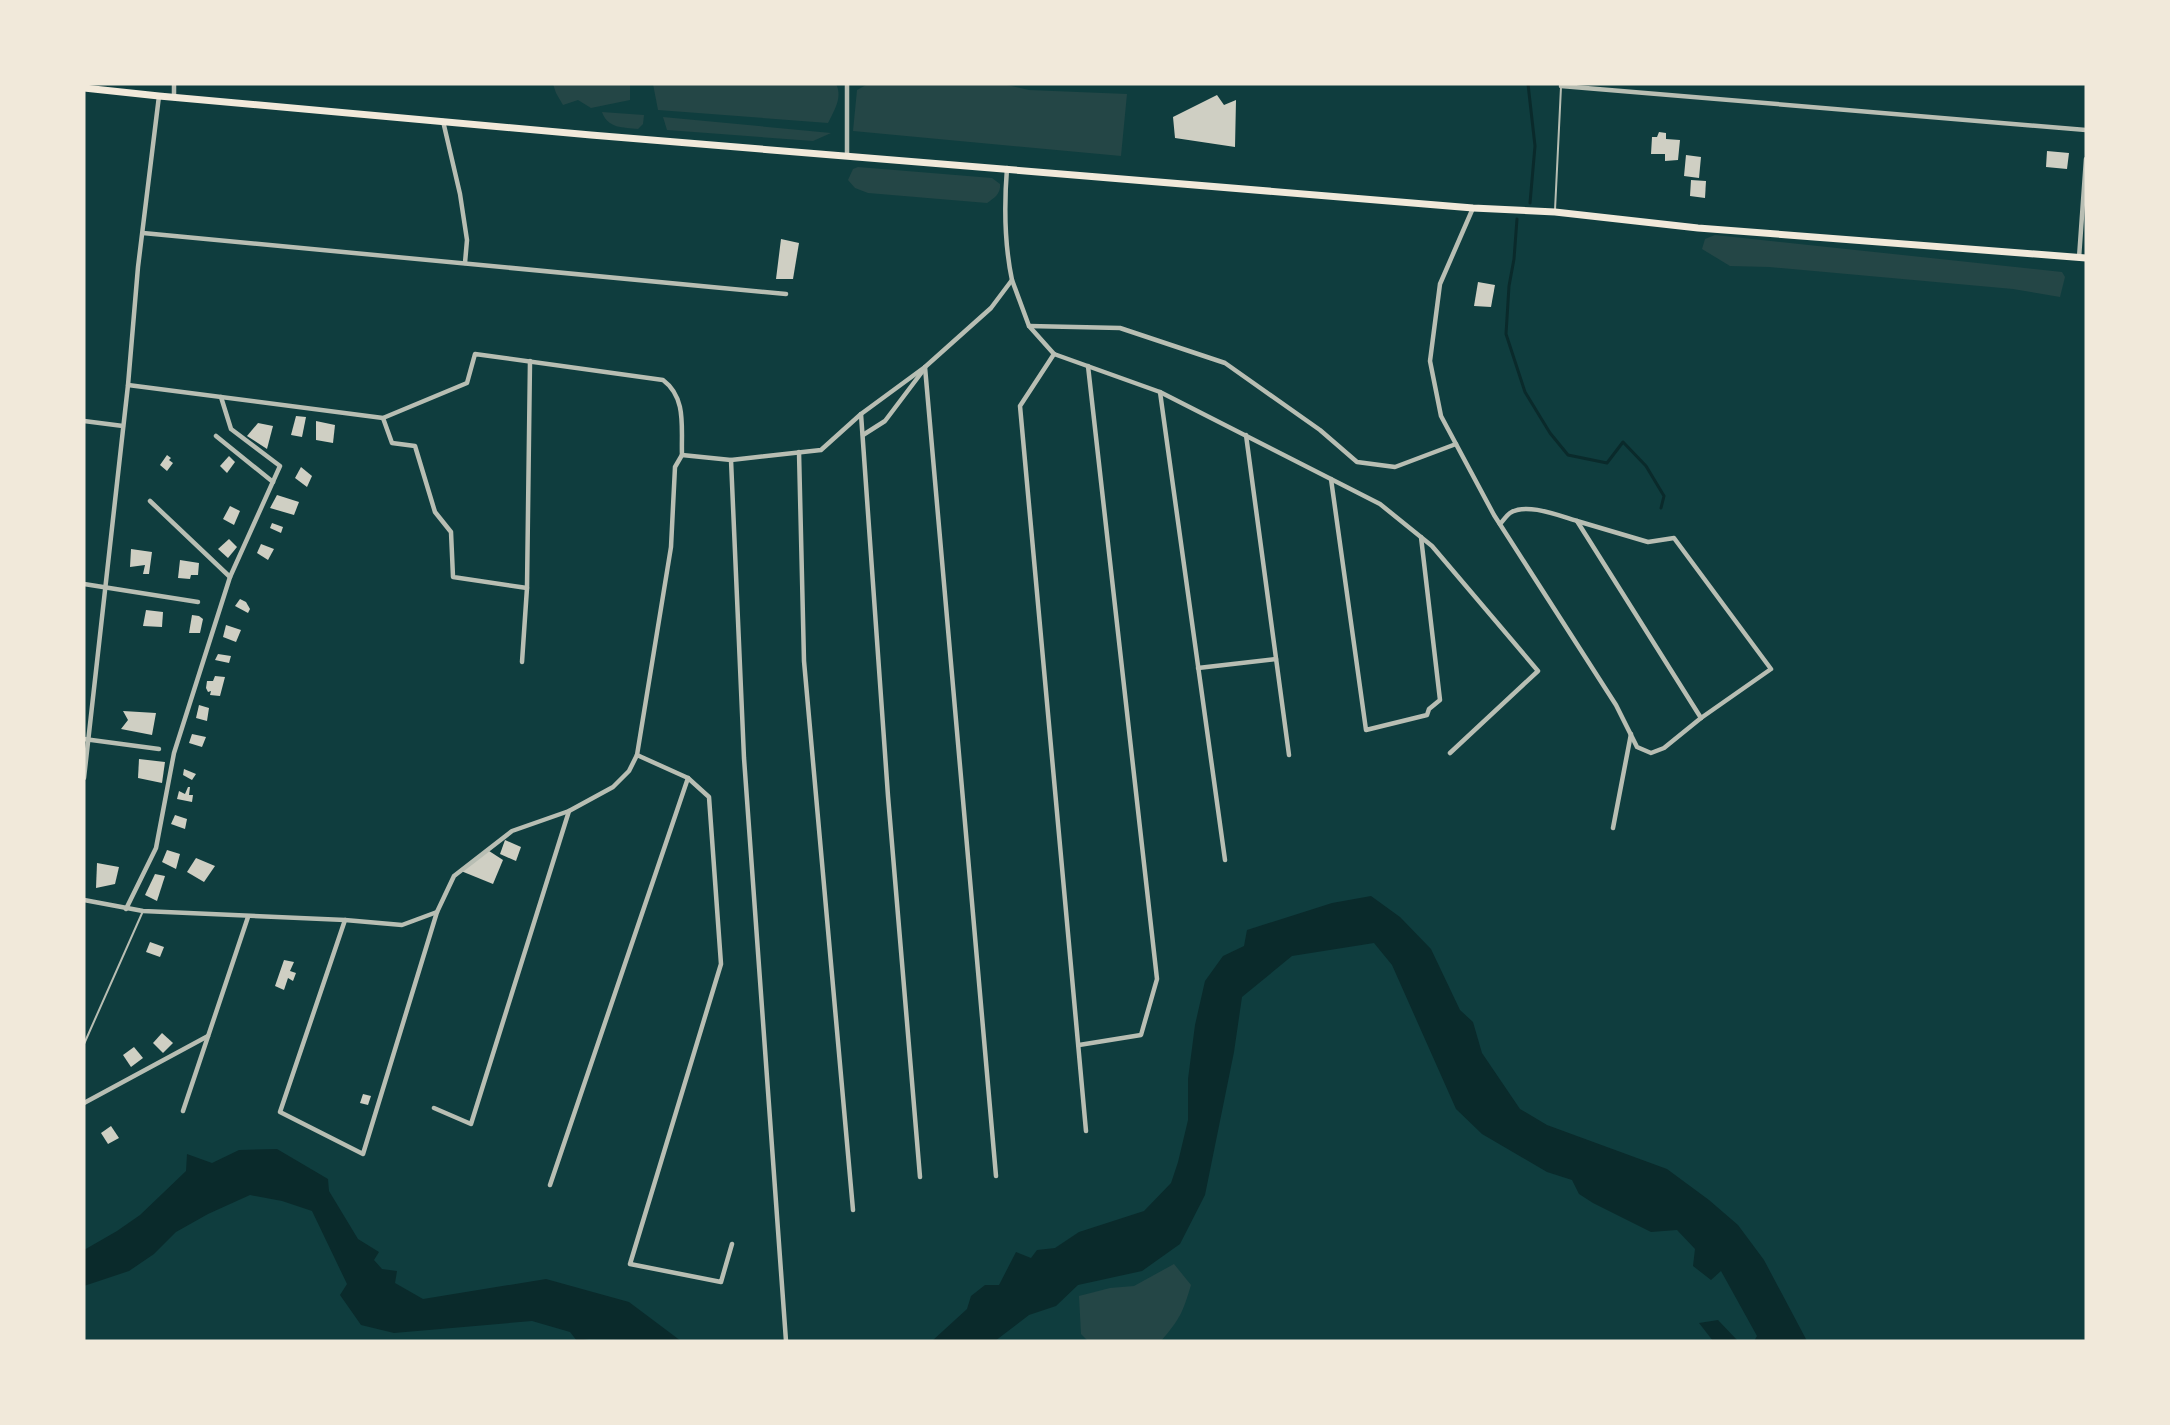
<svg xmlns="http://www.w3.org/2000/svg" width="2170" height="1425" font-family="'Alegreya Sans',sans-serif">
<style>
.green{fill:#244646}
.water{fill:#0a2a2b}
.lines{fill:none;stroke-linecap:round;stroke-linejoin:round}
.stream{stroke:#0a2a2b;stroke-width:3}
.building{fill:#cfcfc3}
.service{stroke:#b8beb3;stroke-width:2}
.minor{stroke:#b8beb3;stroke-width:4.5}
.secondary{stroke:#f1e9da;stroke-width:7}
</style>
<rect width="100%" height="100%" fill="#0f3d3e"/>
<g class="green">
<polygon points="553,84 630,84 630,100 591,108 578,100 563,105 556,93"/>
<path d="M653,84h183c7,13 -2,27 -8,39l-170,-13z"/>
<polygon points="868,84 1003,84 1029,90 1127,94 1121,156 853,131 857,90"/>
<path d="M602,112l42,3 -1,9 -5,5c-15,-2 -30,0 -36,-17z"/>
<polygon points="663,117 831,133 813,141 667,130"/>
<path d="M858,167l134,11 8,6c1,10 -6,14 -13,19l-119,-10 -13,-5 -7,-8 5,-11z"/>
<polygon points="1715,235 2062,272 2065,277 2060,297 2013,289 1769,267 1730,266 1702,249 1705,239"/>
<path d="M1174,1264l17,21c-8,27 -11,34 -30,56h-73l-7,-7 -2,-38 31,-8 24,-2z"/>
</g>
<g class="water">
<polygon points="1371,896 1400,917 1431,949 1460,1010 1473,1022 1482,1053 1520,1109 1547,1125 1667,1169 1709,1200 1738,1225 1764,1260 1807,1341 1754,1341 1757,1336 1721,1271 1711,1280 1693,1266 1695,1249 1677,1230 1651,1232 1593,1203 1579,1194 1572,1180 1547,1172 1482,1134 1456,1109 1392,965 1374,943 1292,956 1242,997 1234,1052 1205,1195 1180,1244 1142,1271 1078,1285 1056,1306 1029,1315 995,1341 932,1341 967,1309 971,1296 985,1285 999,1285 1016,1252 1031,1258 1037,1250 1055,1248 1079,1232 1144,1211 1171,1183 1178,1162 1188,1120 1188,1079 1195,1025 1205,981 1223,956 1244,946 1247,930 1332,903"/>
<polygon points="277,1149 328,1179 329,1191 358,1239 379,1252 374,1260 382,1269 397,1271 395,1283 423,1299 546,1279 629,1302 681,1341 589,1339 577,1341 570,1332 532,1321 394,1333 361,1325 340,1295 347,1284 312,1211 282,1201 250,1195 208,1214 176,1232 154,1254 129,1271 84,1286 84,1250 117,1231 140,1215 186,1171 187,1154 212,1163 239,1150"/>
<polygon points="1718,1320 1738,1341 1713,1341 1699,1323"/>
</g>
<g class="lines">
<g class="stream">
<polyline points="1528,84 1535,146 1530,203"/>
<polyline points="1517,219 1514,259 1509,286 1506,334 1525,392 1550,433 1568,455 1607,463 1623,442 1646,466 1664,496 1661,508"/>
</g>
</g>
<g class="building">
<polygon points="1217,95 1224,105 1236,100 1235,147 1175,138 1173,117"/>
<polygon points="1659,132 1666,133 1666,139 1680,140 1678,160 1665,161 1665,154 1651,154 1652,137 1657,137"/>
<polygon points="2047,151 2069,153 2067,169 2046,167"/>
<polygon points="1686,155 1701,157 1699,178 1684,176"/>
<polygon points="1691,180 1706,181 1705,198 1690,196"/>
<polygon points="781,239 799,243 793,279 776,279"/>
<polygon points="1478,282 1495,285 1491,307 1474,306"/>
<polygon points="296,416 306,417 302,437 291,435"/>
<polygon points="316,421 335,425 333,443 316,440"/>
<polygon points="258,423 273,426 267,449 247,436"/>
<polygon points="167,455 171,458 169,460 173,463 167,471 160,465"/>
<polygon points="229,456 235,462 227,473 220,466"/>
<polygon points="301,467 312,476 307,487 295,478"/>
<polygon points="277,495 299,502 294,515 270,508"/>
<polygon points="230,506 240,511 234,525 223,519"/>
<polygon points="272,523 283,527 281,533 270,528"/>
<polygon points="229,539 237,547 228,558 218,549"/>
<polygon points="261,544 274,549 268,560 257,553"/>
<polygon points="131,549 152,552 149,574 143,574 145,565 130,567"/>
<polygon points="180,560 199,563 198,575 191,575 190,579 178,578"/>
<polygon points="240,599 246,602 250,609 248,613 235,606"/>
<polygon points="146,610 163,612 162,627 143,626"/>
<polygon points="192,615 199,616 203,619 200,633 189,633"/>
<polygon points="226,625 241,630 236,642 223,637"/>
<polygon points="218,654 231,656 229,663 215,660"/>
<polygon points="215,676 225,677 220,696 210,695 211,691 208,692 206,688 207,681 213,681"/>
<polygon points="199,705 209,708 207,721 196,718"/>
<polygon points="123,711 156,713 152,735 121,729 128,720"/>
<polygon points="192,734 206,737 202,747 189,743"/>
<polygon points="139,759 165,762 162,783 138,778"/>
<polygon points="184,769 196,774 192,780 183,775"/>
<polygon points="188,787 190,787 189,795 193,795 192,802 177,799 179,791 185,794"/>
<polygon points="175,815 187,819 185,829 171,824"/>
<polygon points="505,840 521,847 516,861 500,854"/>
<polygon points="486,849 503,860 493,884 461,871"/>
<polygon points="167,850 180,854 176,869 162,862"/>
<polygon points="196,858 215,866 204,882 187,872"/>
<polygon points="97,863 119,867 115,884 96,888"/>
<polygon points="155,874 165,876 157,901 145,895"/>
<polygon points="150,942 164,947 160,957 146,952"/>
<polygon points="284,960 294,962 290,971 296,973 293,981 288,978 284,990 275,986"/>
<polygon points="162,1033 173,1043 163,1053 153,1043"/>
<polygon points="134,1047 143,1058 131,1067 123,1055"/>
<polygon points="363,1094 371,1096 368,1105 360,1103"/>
<polygon points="111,1126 119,1138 108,1144 101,1133"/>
</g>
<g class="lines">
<g class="service">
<polyline points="1555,210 1561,87"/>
<polyline points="84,1044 143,911"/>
</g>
<g class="minor">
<polyline points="174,84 174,98"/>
<polyline points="847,84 847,155"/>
<polyline points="1561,86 2086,130"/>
<polyline points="443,121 460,194 467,240 465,263"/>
<polyline points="1473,208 1440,284 1430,361 1441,416 1494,515 1616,705 1637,747 1651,753 1664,748 1701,718 1771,669 1674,538 1648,542 1577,521"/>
<polyline points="143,233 786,294"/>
<polyline points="2079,258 2086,159"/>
<polyline points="1012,280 1029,326 1054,354 1160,392 1380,504 1432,546 1538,671 1450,753"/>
<polyline points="1029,326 1120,328 1225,363 1320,430 1357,462 1395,467 1456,444"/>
<polyline points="1054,354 1020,406 1086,1131"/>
<polyline points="925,367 996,1176"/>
<path d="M128,385l255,33 84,-35 8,-29 188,26c24,18 18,48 19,75"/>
<polyline points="1160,392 1225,860"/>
<polyline points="861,414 888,796 920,1177"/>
<polyline points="383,418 392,443 415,446 435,512 451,532 453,577 527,588"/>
<polyline points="84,421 123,426"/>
<polyline points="863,435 885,421 922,372"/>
<polyline points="1246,435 1289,755"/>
<polyline points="216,436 273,482"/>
<polyline points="799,452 804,661 853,1210"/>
<polyline points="731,460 744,758 786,1341"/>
<polyline points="1331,479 1366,730 1427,715 1429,709 1440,700 1421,537"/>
<polyline points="150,501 230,577"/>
<path d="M1500,524c3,-3 6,-8 10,-11 16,-11 50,3 67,8l124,197"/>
<polyline points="84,584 198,602"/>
<polyline points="522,662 527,588 530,361"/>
<polyline points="1198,668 1276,659"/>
<polyline points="84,739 159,749"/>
<polyline points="637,755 688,778 709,797 721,964 630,1264 721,1282 732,1244"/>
<polyline points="84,778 128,385 138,267 159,96"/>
<polyline points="1613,828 1631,734"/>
<path d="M84,900l59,11 202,9 57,5 35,-13 17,-36 58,-45 57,-20 44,-24 16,-16 8,-16 34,-208 4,-80 7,-12 49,5 90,-10 40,-36 64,-47 66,-59 21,-28c-8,-38 -8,-74 -5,-112"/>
<polyline points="126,909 156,848 174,753 230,577 280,466 231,429 221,397"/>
<polyline points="345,920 280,1112 363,1154 437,912"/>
<polyline points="1079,1045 1141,1035 1157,979 1088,366"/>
<polyline points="84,1103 208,1036"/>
<polyline points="434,1108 471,1124 569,811"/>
<polyline points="183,1111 248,917"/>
<polyline points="550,1185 688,778"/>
</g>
<polyline class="secondary" points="84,88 159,96 591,135 1473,208 1555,212 1698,228 2086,258"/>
</g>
<rect width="2170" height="1425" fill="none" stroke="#f1e9da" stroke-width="171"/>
</svg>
